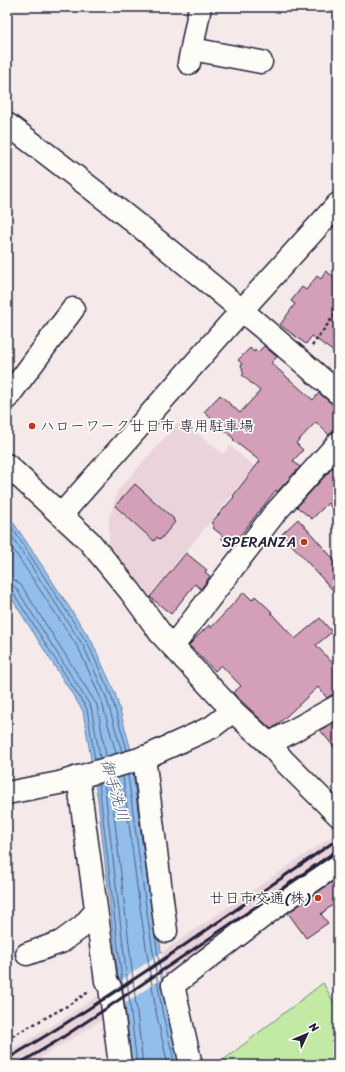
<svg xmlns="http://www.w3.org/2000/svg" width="345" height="1072" font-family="Sriracha,'Klee One',sans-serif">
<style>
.built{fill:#ebd3db}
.green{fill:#c2eaa5;stroke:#728670}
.water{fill:#92beeb;stroke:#6580a5}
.pier{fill:#f5e9ea}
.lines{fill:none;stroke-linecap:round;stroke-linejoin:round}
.shore{stroke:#4f6081;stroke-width:1}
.building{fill:#d49fb8;stroke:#22223b}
.minor-casing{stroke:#22223b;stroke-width:25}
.path{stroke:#22223b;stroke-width:2.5;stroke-dasharray:3 3;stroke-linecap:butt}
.minor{stroke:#fdfcf7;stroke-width:22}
.rail{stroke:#22223b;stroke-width:3}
.poi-dot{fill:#c8321e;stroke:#fdfcf7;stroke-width:1.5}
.labels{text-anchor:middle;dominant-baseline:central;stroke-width:3.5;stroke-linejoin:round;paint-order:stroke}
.poi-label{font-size:15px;fill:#22223b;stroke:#fdfcf7;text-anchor:end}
.water-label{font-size:16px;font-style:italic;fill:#495979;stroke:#fdfcf7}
</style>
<rect width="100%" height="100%" fill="#f5e9ea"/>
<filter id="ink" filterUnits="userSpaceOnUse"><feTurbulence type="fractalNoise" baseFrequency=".025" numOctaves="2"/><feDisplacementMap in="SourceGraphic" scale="8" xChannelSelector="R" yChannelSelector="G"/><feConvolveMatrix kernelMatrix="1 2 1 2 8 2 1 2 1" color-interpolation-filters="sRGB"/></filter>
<g filter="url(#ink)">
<g class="built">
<polygon points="185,423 223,454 230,446 255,467 146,600 109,549 109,519 118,490 177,424"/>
<polygon points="338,832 338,858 165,976 162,952"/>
<polygon points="108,989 105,1018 29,1065 7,1065 7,1052 49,1028"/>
</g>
<polygon class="green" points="323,983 338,1010 338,1065 217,1065"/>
<polygon class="water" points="7,513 41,564 92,642 115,693 138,775 152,892 170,1009 184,1065 128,1065 98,800 83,711 7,591"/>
<polygon class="pier" points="162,952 165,976 119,1008 117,983"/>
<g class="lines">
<g class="shore">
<polyline points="7,520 88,644 111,695 127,750"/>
<polyline points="7,529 84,647 106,697 122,752"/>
<polyline points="7,540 79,649 101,699 116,753"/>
<polyline points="7,578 15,580 21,585 97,705 106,756"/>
<polyline points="7,584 12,585 16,588 91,707 100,758"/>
<polyline points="7,589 12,591 87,709 95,760"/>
<polyline points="133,773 152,915"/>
<polyline points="128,775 144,893 162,1011 175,1065"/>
<polyline points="123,777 138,894 156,1012 168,1065"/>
<polyline points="110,780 143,1065"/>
<polyline points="104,782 137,1065"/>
<polyline points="99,784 130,1050"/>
<polyline points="155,935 162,981"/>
</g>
</g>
<g class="building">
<polygon points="326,271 338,280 338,355 312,336 306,344 280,325 295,304 291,301 302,287 306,290 317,276 321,279"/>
<polygon points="264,346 277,357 271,363 313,400 319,393 330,402 338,406 338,431 334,431 329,435 316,422 296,443 303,450 293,461 300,467 277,492 276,490 231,547 221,538 223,536 213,528 214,526 211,523 234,497 233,496 260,461 233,440 234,439 204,412 220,395 240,413 260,391 242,375 244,373 242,371 243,369 241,366 242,364 238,360 250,348 254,352 255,350 258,352"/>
<polygon points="338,462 338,517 328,503 312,519 297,507"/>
<polygon points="135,484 174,519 173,520 175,522 160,540 157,537 154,541 115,506"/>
<polygon points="298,519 338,564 338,596 282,534"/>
<polygon points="186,553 207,570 205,572 210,576 201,589 195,584 171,614 150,597"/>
<polygon points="244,592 252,600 255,596 272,612 271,613 295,639 320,618 332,632 316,645 338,669 338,690 327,698 318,687 277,725 271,729 233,693 241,686 221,665 215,671 189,645 209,625 211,628"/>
<polygon points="335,722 338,725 338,752 320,730"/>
<polygon points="338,878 338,901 321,914 328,923 306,938 288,913"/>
</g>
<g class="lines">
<g class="minor-casing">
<g id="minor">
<polyline points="192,49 261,62"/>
<polyline points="189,63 200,7"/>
<path d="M7,124c114,85 224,175 331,269"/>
<polyline points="7,398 73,309"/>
<polyline points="7,465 89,541 130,591 161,634 233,711 269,744 284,761 338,815"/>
<polyline points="61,515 242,310 338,204"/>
<polyline points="173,646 274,514 338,443"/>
<polyline points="269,744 338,706"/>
<polyline points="144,757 166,931"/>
<polyline points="78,777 106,981 110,987 120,1065"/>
<polyline points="7,793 59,783 146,757 212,727 233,711"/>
<polyline points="27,954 61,942 83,926 96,911"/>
<polyline points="191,1065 173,985 279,904 338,863"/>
</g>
</g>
<g class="path">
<polyline points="312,346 338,310"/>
<polyline points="7,1039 67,1006 90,991"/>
</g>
<use href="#minor" class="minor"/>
<g class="rail">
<path d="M7,1059c114,-67 222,-145 331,-220"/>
<polyline points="17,1065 57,1041 101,1012 338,851"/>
</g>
</g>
</g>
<g class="poi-dot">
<circle cx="32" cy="426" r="4"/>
<circle cx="304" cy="542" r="4"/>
<circle cx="318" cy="898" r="4"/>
</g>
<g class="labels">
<g class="poi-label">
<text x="40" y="426" text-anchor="start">ハローワーク廿日市 専用駐車場</text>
<text x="296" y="542">SPERANZA</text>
<text x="310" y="898">廿日市交通(株)</text>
</g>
<g class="water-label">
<text transform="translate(115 790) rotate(74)">御手洗川</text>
</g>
</g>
<rect width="345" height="1072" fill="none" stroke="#fdfcf7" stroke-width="24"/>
<rect x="12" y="12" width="321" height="1048" fill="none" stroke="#22223b" stroke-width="1.5" filter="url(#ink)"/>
<g transform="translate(307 1034) rotate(46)" stroke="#fdfcf7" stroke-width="3" paint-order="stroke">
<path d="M0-3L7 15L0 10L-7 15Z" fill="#22223b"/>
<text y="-6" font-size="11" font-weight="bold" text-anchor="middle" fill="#22223b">N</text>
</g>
</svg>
